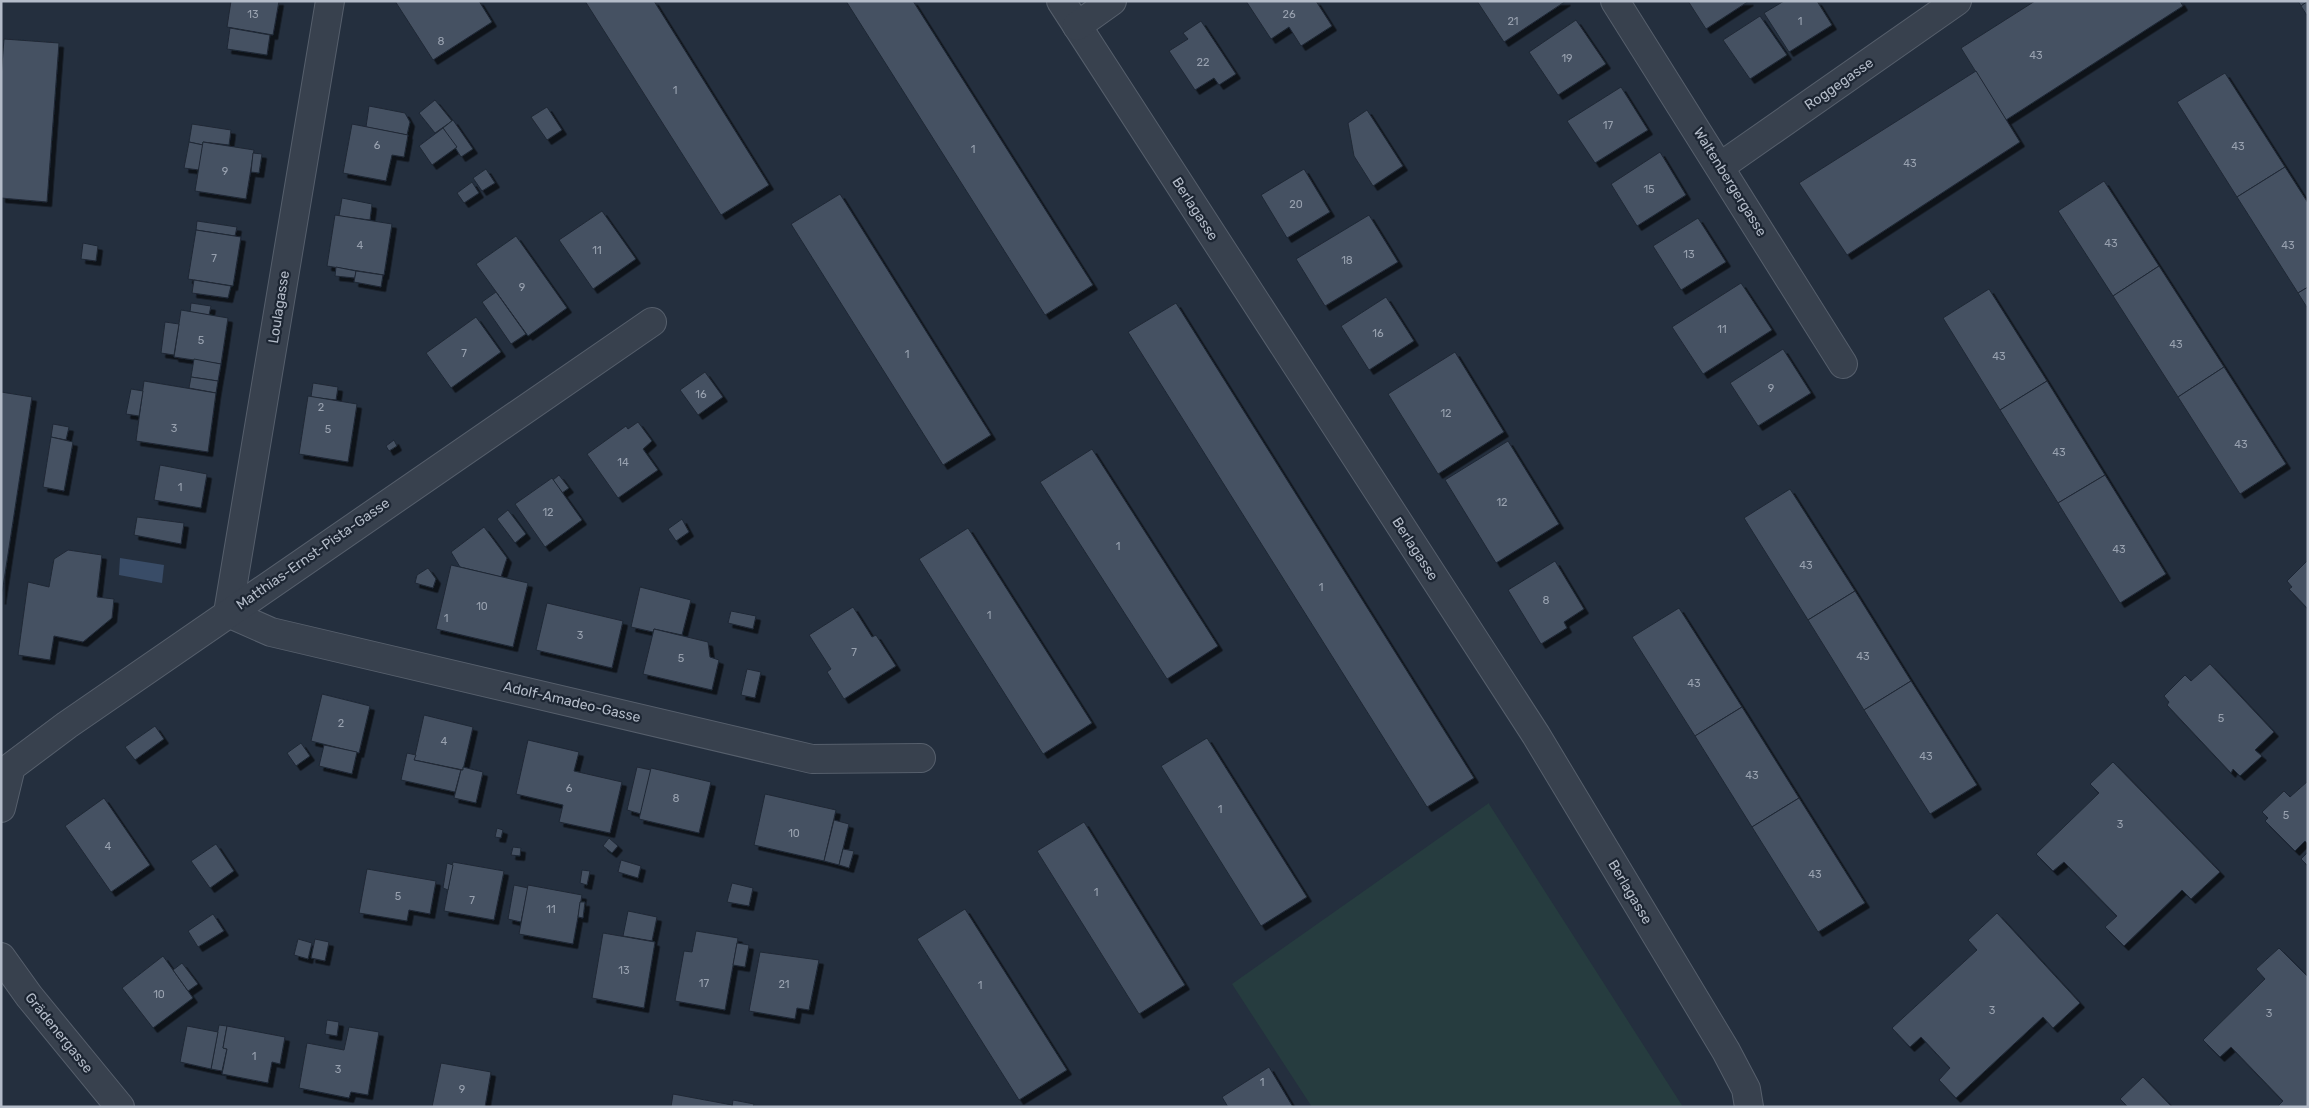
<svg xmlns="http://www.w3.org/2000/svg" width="2309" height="1108" font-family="Rubik,sans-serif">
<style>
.green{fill:#263c3f}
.water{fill:#394c67}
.building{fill:#455162;stroke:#1f2835;filter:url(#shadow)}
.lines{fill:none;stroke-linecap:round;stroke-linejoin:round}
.street-casing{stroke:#565f6c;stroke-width:30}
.street{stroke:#38414e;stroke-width:28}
.labels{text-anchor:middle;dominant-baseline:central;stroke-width:4.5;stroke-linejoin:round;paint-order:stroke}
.number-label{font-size:11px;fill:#98a1af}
.street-label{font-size:14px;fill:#b4bcc9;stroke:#1d2633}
</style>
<defs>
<filter id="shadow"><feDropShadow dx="4.5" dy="4.5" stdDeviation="0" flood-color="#0009"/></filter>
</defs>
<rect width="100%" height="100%" fill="#242f3e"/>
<polygon class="green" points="1489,803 1489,804 1683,1107 1312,1107 1232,984"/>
<polygon class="water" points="120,558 164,565 162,583 119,575"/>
<g class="building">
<polygon points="231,1 279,1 273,35 227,27"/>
<polygon points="395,1 479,1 492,22 433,60"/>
<polygon points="585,1 654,1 769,185 721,215"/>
<polygon points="846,1 913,1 1093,285 1045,315"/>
<polygon points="1246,1 1316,1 1332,26 1301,46 1289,27 1271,39"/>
<polygon points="1477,1 1566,1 1504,42"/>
<polygon points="1688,1 1749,1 1706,29"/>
<polygon points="1784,1 1817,1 1832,25 1789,52 1764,13"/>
<polygon points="2035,1 2180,1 2183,6 2006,120 1961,48"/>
<polygon points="2298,1 2308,1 2301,6"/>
<polygon points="2308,1 2308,17 2301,6"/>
<polygon points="1760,16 1787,55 1750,79 1723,40"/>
<polygon points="1576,20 1606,64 1558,95 1529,52"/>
<polygon points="1201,21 1236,74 1219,85 1214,78 1195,90 1169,51 1188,39 1183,33"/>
<polygon points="230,28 270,35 267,55 227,49"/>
<polygon points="4,39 59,43 47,202 1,198 1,78"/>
<polygon points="1976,71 2020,142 1847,255 1799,183"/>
<polygon points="2225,73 2285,167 2237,197 2177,102"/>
<polygon points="1621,87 1648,130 1595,163 1567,121"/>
<polygon points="435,100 452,121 435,133 419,113"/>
<polygon points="369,106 405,113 410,122 407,135 366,127"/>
<polygon points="547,107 562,130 547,140 531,117"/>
<polygon points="1367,110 1403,166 1373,186 1354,156 1348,123"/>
<polygon points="453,120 473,149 461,157 443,128"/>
<polygon points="192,124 231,130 229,145 203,142 203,145 189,142"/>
<polygon points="352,124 408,135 404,157 392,155 386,181 343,173"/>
<polygon points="443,128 457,147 432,165 419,146"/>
<polygon points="189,142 203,145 199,170 184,168"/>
<polygon points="203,142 254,150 246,199 195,191"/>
<polygon points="1660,152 1686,195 1637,226 1611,184"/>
<polygon points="253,153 262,154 259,173 251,172"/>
<polygon points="2285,167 2308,203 2308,287 2298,293 2237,197"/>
<polygon points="486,169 495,183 482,191 473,178"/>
<polygon points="1304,169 1330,212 1287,238 1261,195"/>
<polygon points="2104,181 2159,266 2113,296 2058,211"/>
<polygon points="472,182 479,193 464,203 457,193"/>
<polygon points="840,194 991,435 943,465 791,224"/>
<polygon points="342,198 372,204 370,220 339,216"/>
<polygon points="602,211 636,259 593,289 559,240"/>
<polygon points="335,215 392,224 384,275 327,266"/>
<polygon points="1369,215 1398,262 1325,306 1296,259"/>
<polygon points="1698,218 1726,262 1681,290 1653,246"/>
<polygon points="197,221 237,227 235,236 196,230"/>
<polygon points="196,230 241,237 233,286 188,279"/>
<polygon points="516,236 567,308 528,336 476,264"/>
<polygon points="83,243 98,246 96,261 81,259"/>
<polygon points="2159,266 2224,367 2178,397 2113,296"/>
<polygon points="336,267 356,271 355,278 335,276"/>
<polygon points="356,271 383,275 381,287 354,282"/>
<polygon points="194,280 231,286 228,298 192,293"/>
<polygon points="1741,283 1772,330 1703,374 1672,327"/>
<polygon points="2308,287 2308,309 2298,293"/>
<polygon points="1989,289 2047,381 2000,410 1943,318"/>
<polygon points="496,292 526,334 511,344 482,302"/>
<polygon points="1386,297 1414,341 1369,370 1341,326"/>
<polygon points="191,303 211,306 209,315 190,312"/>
<polygon points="1176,303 1474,778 1427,807 1128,332"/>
<polygon points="181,310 228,318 221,364 174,357"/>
<polygon points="476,317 501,352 451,388 426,353"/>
<polygon points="165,322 179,324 174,355 161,353"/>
<polygon points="1783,349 1811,393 1758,426 1730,383"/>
<polygon points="1455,352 1504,432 1438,474 1388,394"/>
<polygon points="194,359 221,364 218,381 191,377"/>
<polygon points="2224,367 2286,464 2240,494 2178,397"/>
<polygon points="705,372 723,397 698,415 680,390"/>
<polygon points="191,377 218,381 216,393 189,388"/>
<polygon points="144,381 216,393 208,452 136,441"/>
<polygon points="2047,381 2105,475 2058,503 2000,410"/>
<polygon points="313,383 338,387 336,400 311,397"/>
<polygon points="131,389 143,391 139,416 126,414"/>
<polygon points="1,392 32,397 1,600"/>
<polygon points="308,396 357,404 348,462 299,454"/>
<polygon points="638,422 652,441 643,449 658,470 618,498 587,454 626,426 628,429"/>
<polygon points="53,424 69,427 66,440 51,437"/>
<polygon points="51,437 73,442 64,491 43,487"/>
<polygon points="394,440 397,446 389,451 386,446"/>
<polygon points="1508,441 1559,524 1496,563 1445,480"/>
<polygon points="1092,449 1218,646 1167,679 1040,482"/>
<polygon points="160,465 207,474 201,508 154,500"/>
<polygon points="559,475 569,488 562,493 553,480"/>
<polygon points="2105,475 2166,574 2120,603 2058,503"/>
<polygon points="552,478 582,520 545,547 515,504"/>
<polygon points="1790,489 1855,591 1808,620 1744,518"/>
<polygon points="508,510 526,534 515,543 497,519"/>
<polygon points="137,517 184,523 181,544 134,535"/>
<polygon points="682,519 689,532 676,541 668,529"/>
<polygon points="484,527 507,558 501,577 460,567 451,552"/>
<polygon points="968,528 1092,723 1043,754 919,559"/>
<polygon points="68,550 102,555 97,597 114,599 112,618 83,642 54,636 50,660 18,655 28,582 49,587 54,559"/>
<polygon points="2308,560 2308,609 2289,589 2292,587 2287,581"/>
<polygon points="1555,561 1584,609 1564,622 1567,628 1541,644 1508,590"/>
<polygon points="451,565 528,583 513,647 436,629"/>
<polygon points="428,568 436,579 433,588 415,583 417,575"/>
<polygon points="640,587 691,600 682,635 654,629 653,632 631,627"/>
<polygon points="1855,591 1911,681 1864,710 1808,620"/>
<polygon points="547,603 623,621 612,668 536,650"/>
<polygon points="853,607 872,637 876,635 896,666 844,699 827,672 831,669 809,635"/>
<polygon points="1679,608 1742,707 1695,736 1632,637"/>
<polygon points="731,611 756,616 753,629 728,623"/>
<polygon points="654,629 708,642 710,657 719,660 712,690 643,674"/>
<polygon points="2210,664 2274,732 2255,750 2262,756 2240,776 2233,769 2231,773 2167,705 2169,702 2164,696 2185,675 2191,681"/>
<polygon points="747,669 761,672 755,698 741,695"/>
<polygon points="1911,681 1977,785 1930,814 1864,710"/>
<polygon points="322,694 370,706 359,753 311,741"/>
<polygon points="1742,707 1799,798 1752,827 1695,736"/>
<polygon points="424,715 473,727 463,770 414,760"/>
<polygon points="155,726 164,739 135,760 125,747"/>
<polygon points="1207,738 1307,897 1261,926 1161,766"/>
<polygon points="528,740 579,752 574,771 622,782 610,833 559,822 563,805 516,794"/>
<polygon points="301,743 310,756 296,766 287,753"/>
<polygon points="324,745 357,752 352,774 319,766"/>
<polygon points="407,753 416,755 414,760 461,770 455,792 401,780"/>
<polygon points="2113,762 2220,872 2191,899 2182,890 2124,946 2105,927 2117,916 2064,862 2053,871 2036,854 2099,793 2090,784"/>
<polygon points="463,767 483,772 476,803 454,798 461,770 463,770"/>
<polygon points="637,767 651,770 641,814 627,810"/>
<polygon points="651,768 711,782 699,833 639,819"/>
<polygon points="2308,781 2308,844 2305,841 2295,851 2265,821 2268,818 2262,812 2284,791 2290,797"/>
<polygon points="765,794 836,810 824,861 754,845"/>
<polygon points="104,798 150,865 111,892 65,826"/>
<polygon points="1799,798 1865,903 1818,932 1752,827"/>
<polygon points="834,820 849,824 839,865 824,861"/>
<polygon points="1084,822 1185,985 1139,1014 1037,851"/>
<polygon points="497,828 503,830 501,838 495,837"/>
<polygon points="609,838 618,846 612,853 603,846"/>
<polygon points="216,844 234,871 210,888 191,861"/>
<polygon points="513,847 521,848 520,856 511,855"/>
<polygon points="843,849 854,851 849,868 839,865"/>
<polygon points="2308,852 2308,866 2301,859"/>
<polygon points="621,860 641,866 638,878 618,872"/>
<polygon points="453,862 504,871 494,920 444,911"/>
<polygon points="447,863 453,865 448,890 443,888"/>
<polygon points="367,869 436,881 430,914 409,910 407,921 359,913"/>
<polygon points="582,870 590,871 587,885 580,883"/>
<polygon points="732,883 753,888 749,906 727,902"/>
<polygon points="514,885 528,888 521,922 508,919"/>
<polygon points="528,885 582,895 573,944 519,934"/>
<polygon points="580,902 585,902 583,918 578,917"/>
<polygon points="965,909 1067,1070 1019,1100 917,939"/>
<polygon points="628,911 657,917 652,941 623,936"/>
<polygon points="1997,913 2080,1003 2053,1028 2043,1017 1956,1098 1939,1080 1950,1068 1921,1037 1910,1047 1892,1028 1977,950 1968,940"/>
<polygon points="213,914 224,931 198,947 188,931"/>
<polygon points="696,931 738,938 725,1010 675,1001 684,951 692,952"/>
<polygon points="603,933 655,942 644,1008 592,998"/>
<polygon points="298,939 312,943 308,959 294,955"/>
<polygon points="315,939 329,942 325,961 311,958"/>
<polygon points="737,943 749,945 745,967 733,965"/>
<polygon points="2279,948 2308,977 2308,1107 2277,1107 2283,1101 2231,1047 2220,1057 2203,1040 2265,979 2256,969"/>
<polygon points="760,952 819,960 809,1010 797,1008 795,1019 749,1011"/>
<polygon points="163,956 193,998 153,1028 122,988"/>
<polygon points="182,963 198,984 188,991 173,970"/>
<polygon points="327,1020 339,1022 337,1036 325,1034"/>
<polygon points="219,1025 227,1026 223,1048 227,1049 222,1071 211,1069"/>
<polygon points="187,1026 218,1032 211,1069 180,1062"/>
<polygon points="227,1026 285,1037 280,1064 272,1062 268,1083 222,1074 227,1049 223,1048"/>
<polygon points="349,1027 379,1032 368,1095 351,1092 349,1098 299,1088 307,1043 344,1050"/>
<polygon points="441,1063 491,1072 485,1107 432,1107"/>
<polygon points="1269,1067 1293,1107 1228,1107 1222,1097"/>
<polygon points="2143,1077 2172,1107 2128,1107 2120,1099"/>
<polygon points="673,1094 732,1105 732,1107 671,1107"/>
<polygon points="733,1100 754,1104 753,1107 732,1107"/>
</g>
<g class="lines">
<g class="street-casing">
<g id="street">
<polyline points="330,1 228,613 271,632 812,759 921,758"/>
<polyline points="1061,1 1536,735 1726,1051 1746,1089 1749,1107"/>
<polyline points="1615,1 1843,364"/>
<polyline points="1077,26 1112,1"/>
<polyline points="1721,166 1957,1"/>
<polyline points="1,808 11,767 67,725 652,322"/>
<polyline points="1,957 29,996 120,1107"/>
</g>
</g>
<use href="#street" class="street"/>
</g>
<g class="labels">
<g class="number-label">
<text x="253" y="14">13</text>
<text x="1289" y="14">26</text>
<text x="1513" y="21">21</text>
<text x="1800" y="21">1</text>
<text x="441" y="41">8</text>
<text x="2036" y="55">43</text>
<text x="1567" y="58">19</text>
<text x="1203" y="62">22</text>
<text x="675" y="90">1</text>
<text x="1608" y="125">17</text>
<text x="377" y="145">6</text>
<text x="2238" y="146">43</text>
<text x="973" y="149">1</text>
<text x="1910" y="163">43</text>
<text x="225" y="171">9</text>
<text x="1649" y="189">15</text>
<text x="1296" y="204">20</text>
<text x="2111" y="243">43</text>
<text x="360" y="245">4</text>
<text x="2288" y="245">43</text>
<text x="597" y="250">11</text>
<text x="1689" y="254">13</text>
<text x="214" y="258">7</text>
<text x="1347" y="260">18</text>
<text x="522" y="287">9</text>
<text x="1722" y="329">11</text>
<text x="1378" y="333">16</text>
<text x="201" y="340">5</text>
<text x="2176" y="344">43</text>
<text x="464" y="353">7</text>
<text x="907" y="354">1</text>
<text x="1999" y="356">43</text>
<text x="1771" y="388">9</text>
<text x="701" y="394">16</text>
<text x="321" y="407">2</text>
<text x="1446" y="413">12</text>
<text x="174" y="428">3</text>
<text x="328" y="429">5</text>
<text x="2241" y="444">43</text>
<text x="2059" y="452">43</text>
<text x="623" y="462">14</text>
<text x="180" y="487">1</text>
<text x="1502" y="502">12</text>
<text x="548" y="512">12</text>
<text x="1118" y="546">1</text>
<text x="2119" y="549">43</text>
<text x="1806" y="565">43</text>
<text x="1321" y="587">1</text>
<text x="1546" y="600">8</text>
<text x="482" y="606">10</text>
<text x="989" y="615">1</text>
<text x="446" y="618">1</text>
<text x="580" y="635">3</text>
<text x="854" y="652">7</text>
<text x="1863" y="656">43</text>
<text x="681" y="658">5</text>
<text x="1694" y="683">43</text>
<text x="2221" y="718">5</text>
<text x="341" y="723">2</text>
<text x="444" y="741">4</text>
<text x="1926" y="756">43</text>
<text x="1752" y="775">43</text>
<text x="569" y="788">6</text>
<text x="676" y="798">8</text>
<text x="1220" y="809">1</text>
<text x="2286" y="815">5</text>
<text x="2120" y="824">3</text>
<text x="794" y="833">10</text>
<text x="108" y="846">4</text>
<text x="1815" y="874">43</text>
<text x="1096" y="892">1</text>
<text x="398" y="896">5</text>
<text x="472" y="900">7</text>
<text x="551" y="909">11</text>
<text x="624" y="970">13</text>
<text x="704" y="983">17</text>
<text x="784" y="984">21</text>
<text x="980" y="985">1</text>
<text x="159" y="994">10</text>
<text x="1992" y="1010">3</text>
<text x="2269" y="1013">3</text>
<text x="254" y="1056">1</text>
<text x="338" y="1069">3</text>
<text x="1262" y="1082">1</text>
<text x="462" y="1089">9</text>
</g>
<g class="street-label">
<text transform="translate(1839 84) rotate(-35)">Roggegasse</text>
<text transform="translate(1730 182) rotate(58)">Waltenbergergasse</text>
<text transform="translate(1195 209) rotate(57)">Berlagasse</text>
<text transform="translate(279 307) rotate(-81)">Loulagasse</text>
<text transform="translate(1415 549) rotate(57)">Berlagasse</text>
<text transform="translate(313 554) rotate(-35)">Matthias-Ernst-Pista-Gasse</text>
<text transform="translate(572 702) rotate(13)">Adolf-Amadeo-Gasse</text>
<text transform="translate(1630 892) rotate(59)">Berlagasse</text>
<text transform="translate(59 1033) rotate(51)">Grädenergasse</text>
</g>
</g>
<rect width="2309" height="1108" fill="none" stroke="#b4bcc9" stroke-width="5"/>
</svg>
